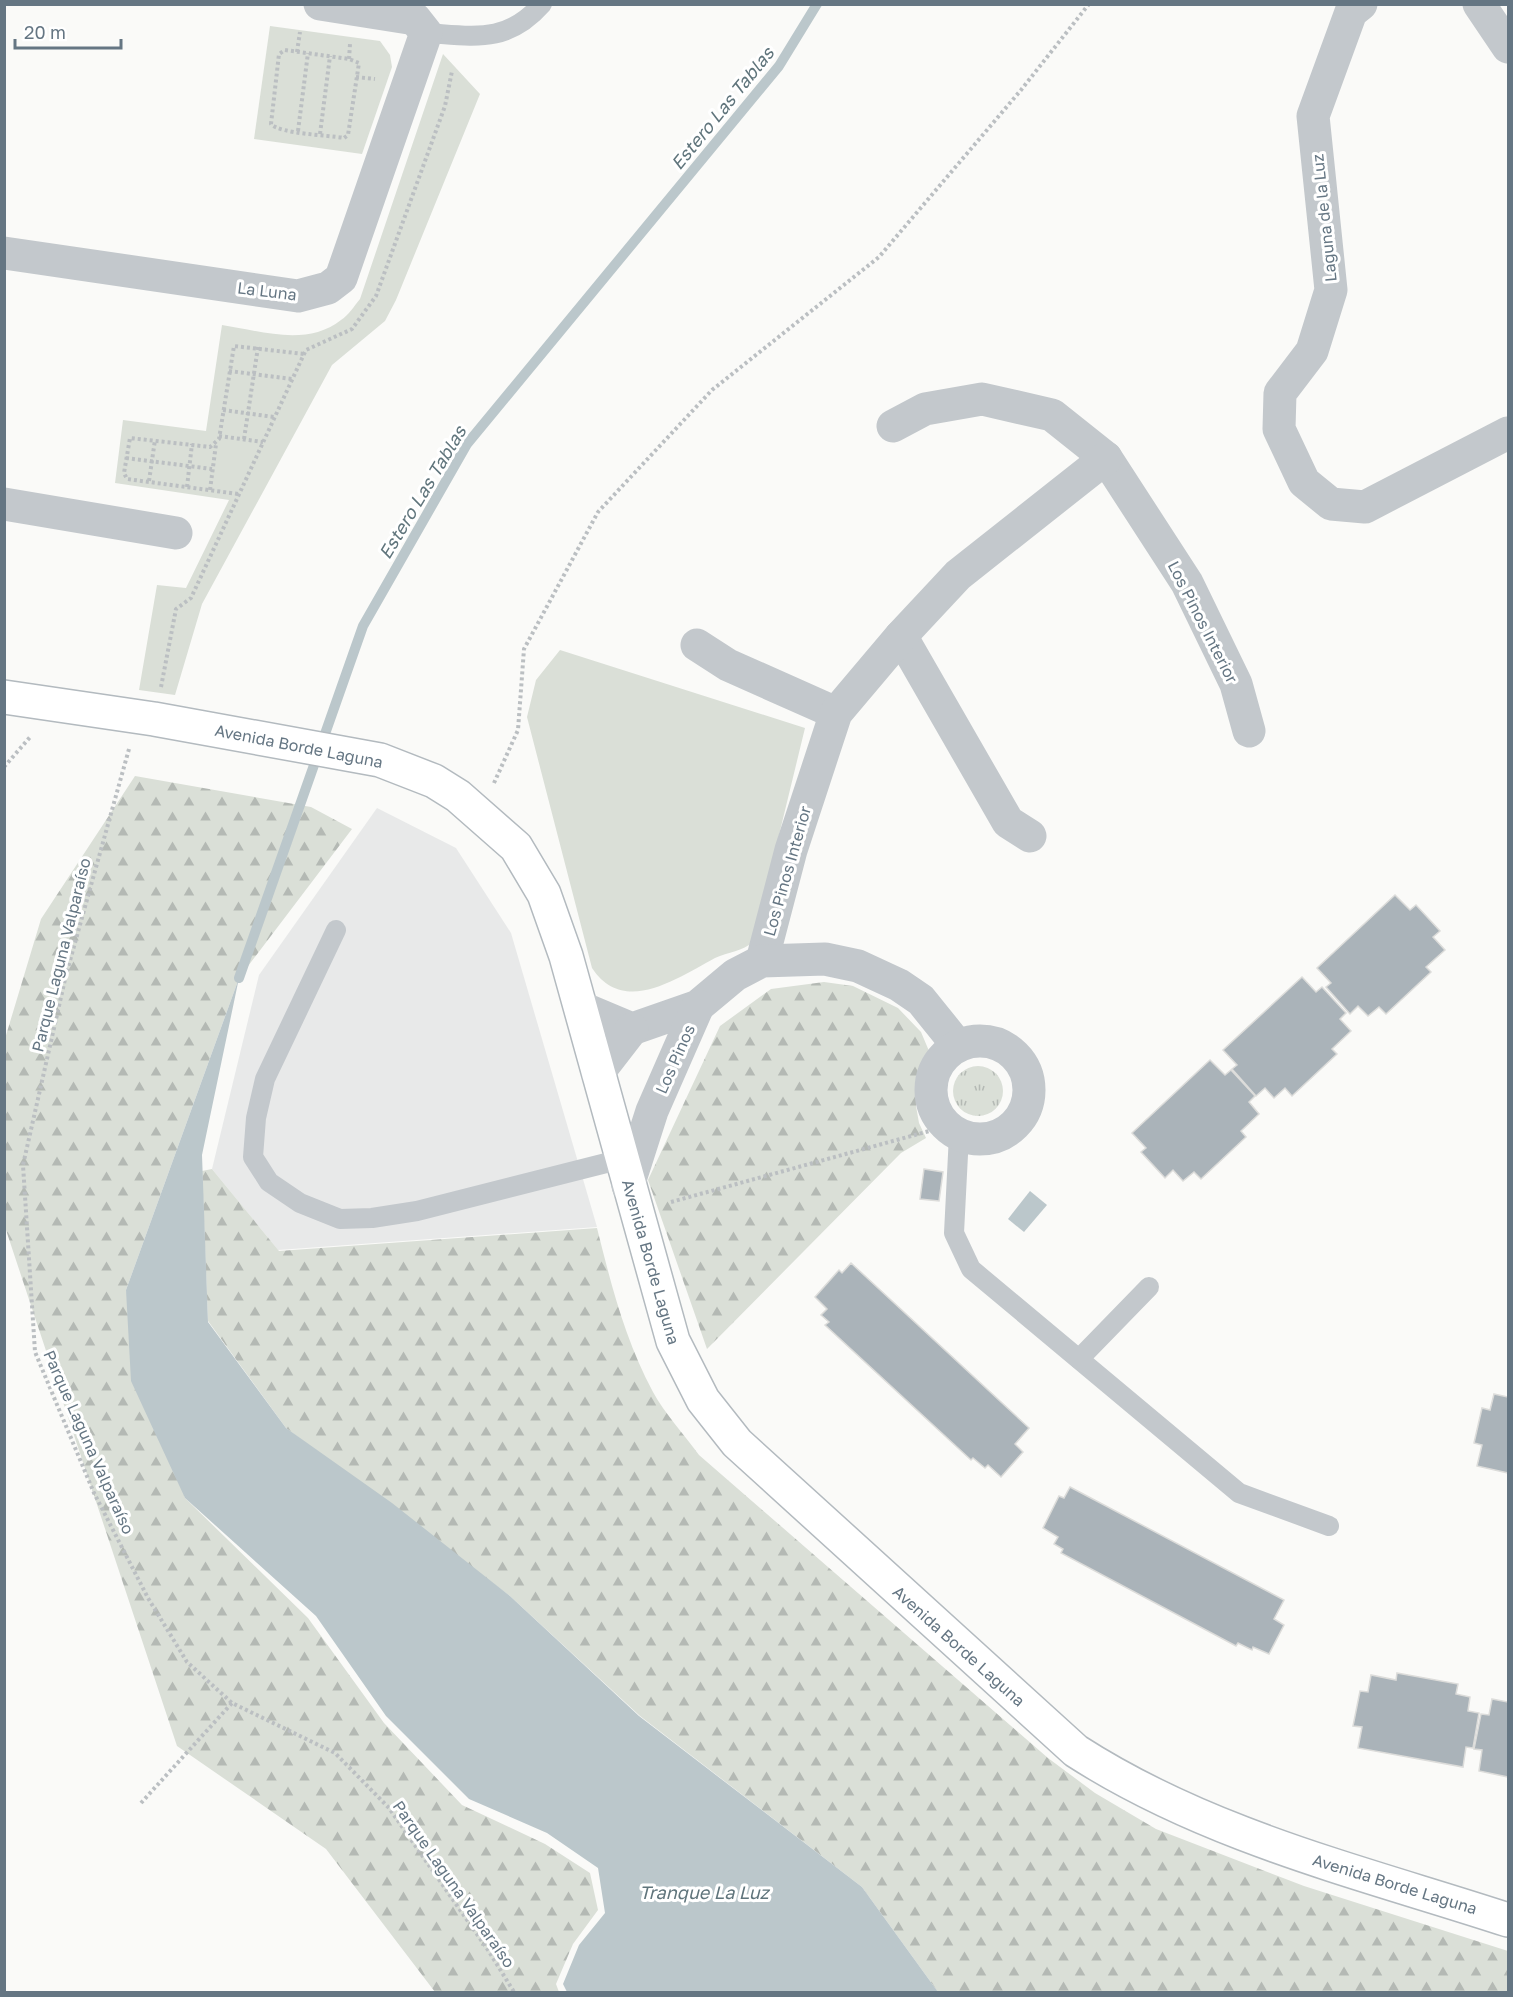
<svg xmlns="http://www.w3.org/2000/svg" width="1513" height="1997" font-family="'Golos Text',sans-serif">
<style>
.built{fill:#e8e9e9}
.grass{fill:url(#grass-tufts)}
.forest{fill:url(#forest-firs)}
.park{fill:#dadfd7}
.water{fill:#bbc7cb}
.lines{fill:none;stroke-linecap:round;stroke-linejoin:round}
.stream{stroke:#bbc7cb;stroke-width:10}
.building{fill:#aab3b9;stroke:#dcdcda;stroke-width:1.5}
.secondary-casing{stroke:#b3babf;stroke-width:36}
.path{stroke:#bbbfc2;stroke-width:4;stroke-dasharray:3 3;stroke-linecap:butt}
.lane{stroke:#c3c8cc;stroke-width:20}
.street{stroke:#c3c8cc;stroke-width:33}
.secondary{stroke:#fff;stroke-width:33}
.labels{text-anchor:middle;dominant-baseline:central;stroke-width:6;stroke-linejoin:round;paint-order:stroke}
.street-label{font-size:16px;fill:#657683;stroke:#fff}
.water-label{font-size:18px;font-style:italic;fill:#60757c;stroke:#fff}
</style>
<defs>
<pattern id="grass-tufts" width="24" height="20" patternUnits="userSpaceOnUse" patternTransform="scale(1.5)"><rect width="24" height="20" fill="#dadfd7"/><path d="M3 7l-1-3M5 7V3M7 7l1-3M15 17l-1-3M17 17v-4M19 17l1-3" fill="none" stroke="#b4b9b4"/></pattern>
<pattern id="forest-firs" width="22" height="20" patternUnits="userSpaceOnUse" patternTransform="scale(1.5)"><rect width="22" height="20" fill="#dadfd7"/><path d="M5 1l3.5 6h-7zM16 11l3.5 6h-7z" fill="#b4b9b4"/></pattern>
</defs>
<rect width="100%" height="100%" fill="#fafaf8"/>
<polygon class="built" points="377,808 456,848 511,933 597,1227 278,1250 212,1169 259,975"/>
<circle class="grass" cx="978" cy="1091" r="25"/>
<g class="forest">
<polygon points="135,776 311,807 352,829 239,978 126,1290 185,1498 308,1618 384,1723 462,1805 545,1844 590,1873 598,1910 573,1944 556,1984 559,1992 435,1992 326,1849 177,1746 5,1227 4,1042 41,919"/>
<polygon points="824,982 853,986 898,1008 921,1032 929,1051 916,1106 919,1123 926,1138 901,1153 707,1349 648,1180 720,1026 771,989"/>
<path d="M212,1169l67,82 318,-23c14,56 28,112 56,164 12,22 31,42 46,63l349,303 47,35 61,36 148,57 204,65v41h-570l-76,-105 -222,-171 -130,-120 -224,-168 -78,-107 -6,-150z"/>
</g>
<g class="park">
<polygon points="270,26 380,41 390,55 392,67 362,154 254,139"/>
<path d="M443,54l37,40 -84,206 -11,21 -53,44 -130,239 -27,91 -36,-5 18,-105 29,3 43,-88 -114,-17 8,-63 83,11 16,-106c39,6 85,22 119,-5 8,-5 13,-14 19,-21z"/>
<path d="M560,650l245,78 -52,214c-10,9 -25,10 -38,16 -36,19 -91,59 -123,10l-65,-251 9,-37z"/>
</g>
<g class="water">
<polygon points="239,978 202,1155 208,1322 286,1428 392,1503 510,1596 639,1716 862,1887 938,1992 567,1992 563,1984 579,1945 605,1913 598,1868 547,1833 469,1799 386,1716 316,1616 185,1498 131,1381 126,1290"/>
<polygon points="1030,1191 1047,1205 1024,1232 1008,1219"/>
</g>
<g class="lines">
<polyline class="stream" points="239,978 363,626 467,444 779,66 817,4"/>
</g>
<g class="building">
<polygon points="1395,895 1410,910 1416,905 1440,931 1433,937 1445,950 1426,967 1431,972 1386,1014 1379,1007 1368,1016 1358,1006 1350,1014 1326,987 1331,983 1317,968"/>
<polygon points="1302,977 1316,992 1322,987 1346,1013 1340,1019 1351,1031 1332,1049 1337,1054 1292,1096 1285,1088 1274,1098 1265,1088 1256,1096 1232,1069 1237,1065 1223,1050"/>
<polygon points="1210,1060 1225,1075 1231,1070 1255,1096 1249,1102 1259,1114 1241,1131 1246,1137 1201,1179 1194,1172 1183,1181 1173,1170 1165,1178 1141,1152 1146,1148 1132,1133"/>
<polygon points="924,1169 943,1172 939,1201 920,1199"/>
<polygon points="851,1263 1029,1428 1015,1444 1023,1452 1001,1477 988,1465 985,1468 973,1458 971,1460 825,1325 829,1322 821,1315 827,1309 815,1297 839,1270 842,1273"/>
<polygon points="1494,1394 1508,1397 1508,1473 1477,1466 1482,1445 1474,1443 1482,1408 1490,1410"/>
<polygon points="1070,1487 1284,1600 1274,1619 1284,1625 1269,1654 1253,1647 1252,1650 1238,1643 1236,1646 1061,1553 1063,1549 1054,1544 1058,1537 1043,1528 1059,1496 1064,1498"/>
<polygon points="1397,1673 1458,1684 1456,1694 1470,1697 1468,1711 1479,1713 1473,1748 1466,1747 1463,1767 1358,1748 1362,1727 1353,1726 1360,1691 1368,1692 1371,1675 1396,1680"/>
<polygon points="1492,1699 1508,1702 1508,1777 1479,1771 1482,1750 1474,1749 1481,1714 1489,1715"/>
</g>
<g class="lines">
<g class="secondary-casing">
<path id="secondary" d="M4,697l150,22 226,41 54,21 24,15 58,51 28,47 22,62 107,385 30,59 34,43 339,308c132,85 285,121 432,169"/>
</g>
<g class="path">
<path d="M285,50l64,9 10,4 -11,72 -4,3c-16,-3 -64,-4 -73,-14l8,-70z"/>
<polyline points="297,52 300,32"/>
<polyline points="349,59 350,44"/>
<polyline points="356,77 375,79"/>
<polyline points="298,131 308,53"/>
<polyline points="320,134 330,56"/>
<polyline points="229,371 292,379"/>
<polyline points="223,410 274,417"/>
<polyline points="219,436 263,442"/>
<polyline points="244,439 258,347"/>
<polyline points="126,458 212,469"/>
<polyline points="149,481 155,440"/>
<polyline points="187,487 192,444"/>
<polyline points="210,490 216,444"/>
<polyline points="238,494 127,479 124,473 130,438 210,447 219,439 234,346 304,354"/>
<polyline points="161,687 176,609 191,598 304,354 306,350 352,329 376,296 445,106 452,71"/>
<polyline points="129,749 66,975 23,1165 35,1352 94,1493 148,1598 187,1662 232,1703 335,1753 389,1808 488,1950 514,1992"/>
<polyline points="4,767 31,736"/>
<polyline points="494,783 518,730 524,649 598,512 712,390 879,257 1021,90 1089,4"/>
<polyline points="671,1202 933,1130"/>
<polyline points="141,1803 232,1703"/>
</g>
<g class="lane">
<path d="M426,33c48,3 81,11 116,-29"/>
<polyline points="336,930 265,1079 256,1118 253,1157 269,1182 300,1203 340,1219 372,1218 417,1211 622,1159"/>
<polyline points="959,1135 954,1233 971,1269 1239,1493 1329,1526"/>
<polyline points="1079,1359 1149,1287"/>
</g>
<g class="street">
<polyline points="1361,4 1351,12 1313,116 1331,290 1312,351 1280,393 1279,429 1304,482 1331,504 1365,507 1508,433"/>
<polyline points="1479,4 1508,47"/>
<polyline points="4,253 298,296 328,288 341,278 426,33 415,19 320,4"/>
<polyline points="893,426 925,409 982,399 1052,415 1106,458 1187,583 1236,684 1249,731"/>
<polyline points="4,504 176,533"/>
<polyline points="901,636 1008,822 1030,836"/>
<polyline points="697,645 728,665 836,713"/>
<polyline points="762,961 791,850 836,713 901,636 958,575 1106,458"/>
<polyline points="582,1008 632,1029 698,1006 735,975 762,961 825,959 858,966 899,985 921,1000 958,1046"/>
<circle cx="980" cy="1090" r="49"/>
<polyline points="598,1073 632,1029"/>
<polyline points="628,1186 652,1111 698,1006"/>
</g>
<use href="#secondary" class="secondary"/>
</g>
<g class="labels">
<g class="street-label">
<text transform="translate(1324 218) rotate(-96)">Laguna de la Luz</text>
<text transform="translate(267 291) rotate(7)">La Luna</text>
<text transform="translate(1203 622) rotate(63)">Los Pinos Interior</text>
<text transform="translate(299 746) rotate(11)">Avenida Borde Laguna</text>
<text transform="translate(787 871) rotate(-74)">Los Pinos Interior</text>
<text transform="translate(61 955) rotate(-76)">Parque Laguna Valparaíso</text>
<text transform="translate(675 1059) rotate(-66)">Los Pinos</text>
<text transform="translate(651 1262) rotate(74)">Avenida Borde Laguna</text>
<text transform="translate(89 1442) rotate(66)">Parque Laguna Valparaíso</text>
<text transform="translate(959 1646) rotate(42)">Avenida Borde Laguna</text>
<text transform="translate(454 1884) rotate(55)">Parque Laguna Valparaíso</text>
<text transform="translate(1395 1884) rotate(17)">Avenida Borde Laguna</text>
</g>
<g class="water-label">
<text transform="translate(722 108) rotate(-51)">Estero Las Tablas</text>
<text transform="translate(422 492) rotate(-59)">Estero Las Tablas</text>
<text x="704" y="1892">Tranque La Luz</text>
</g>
</g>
<rect width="1513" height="1997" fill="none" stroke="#657683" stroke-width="12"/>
<path d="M15 39v9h106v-9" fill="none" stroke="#657683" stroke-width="3"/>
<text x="24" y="39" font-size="18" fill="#657683" stroke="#ffffff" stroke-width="4.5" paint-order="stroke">20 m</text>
</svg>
